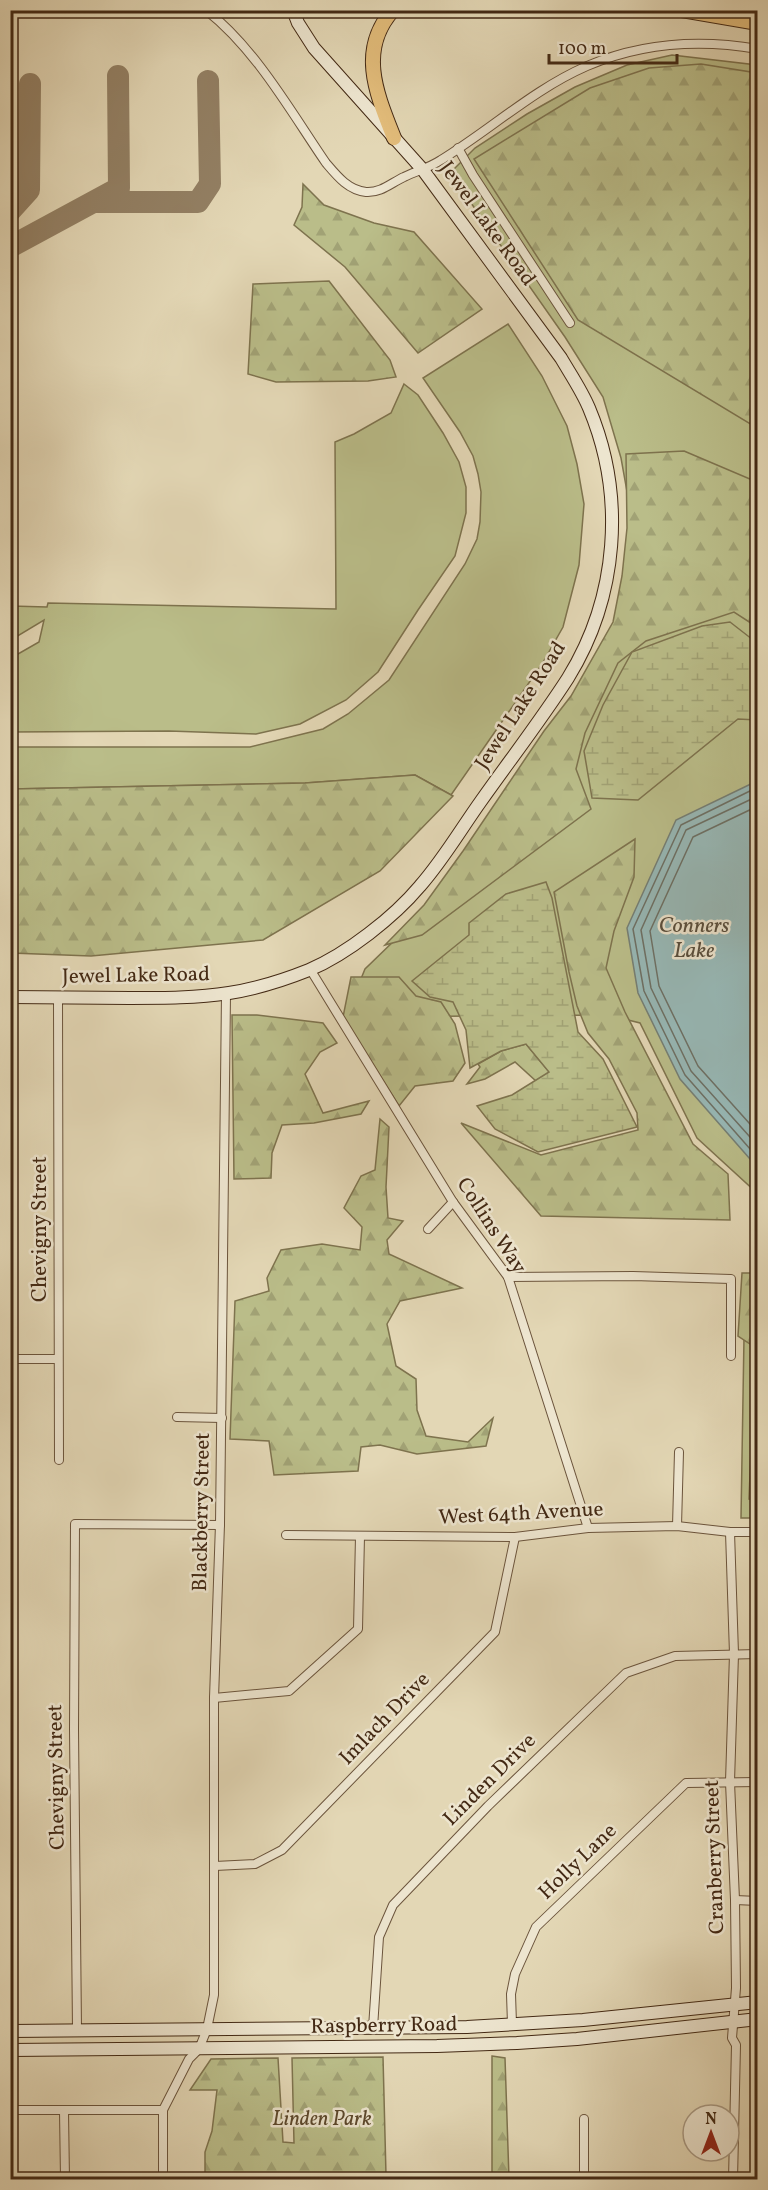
<svg xmlns="http://www.w3.org/2000/svg" width="768" height="2190" font-family="Vollkorn,serif">
<style>
.green{fill:#babd89;stroke:#7e734e;stroke-width:1.5}
.forest{fill:url(#forest-firs);stroke:#7e734e;stroke-width:1.5}
.wetland{fill:url(#wetland-marsh);stroke:#7e734e;stroke-width:1.5}
.water{fill:#97b8b6;stroke:#757f75;stroke-width:1.5}
.lines{fill:none;stroke-linecap:round;stroke-linejoin:round}
.shore{stroke:#6d7065;stroke-width:1.5}
.taxiway{stroke:#938064;stroke-width:22}
.minor-casing{stroke:#6b543c;stroke-width:10}
.secondary-casing{stroke:#432914;stroke-width:14}
.primary-casing{stroke:#432914;stroke-width:16}
.minor{stroke:#ede5cf;stroke-width:8}
.secondary{stroke:#ede5cf;stroke-width:12}
.primary{stroke:#e2bc7a;stroke-width:14}
.labels{text-anchor:middle;dominant-baseline:central;stroke-width:5;stroke-linejoin:round;paint-order:stroke}
.street-label{font-size:21px;fill:#432914;stroke:#ede5cf}
.park-label{font-size:21px;font-style:italic;fill:#5b472b;stroke:#ede5cf}
.water-label{font-size:22px;font-style:italic;fill:#584d3c;stroke:#ede5cf}
</style>
<defs>
<pattern id="forest-firs" width="22" height="20" patternUnits="userSpaceOnUse" patternTransform="scale(1.5)"><rect width="22" height="20" fill="#babd89"/><path d="M5 1l3.5 6h-7zM16 11l3.5 6h-7z" fill="#a1a275"/></pattern>
<pattern id="wetland-marsh" width="20" height="14" patternUnits="userSpaceOnUse" patternTransform="scale(1.5)"><rect width="20" height="14" fill="#babd89"/><path d="M1 5h8M5 5V1M11 12h8M15 12V8" fill="none" stroke="#a1a275"/></pattern>
</defs>
<rect width="100%" height="100%" fill="#e3d7b5"/>
<filter id="stains"><feTurbulence type="fractalNoise" baseFrequency=".00333" numOctaves="4"/><feColorMatrix values="0 0 0 0 .2 0 0 0 0 .09 0 0 0 0 .02 0 0 0 .5 -.17"/></filter>
<radialGradient id="worn" r=".72"><stop offset=".6" stop-color="#630" stop-opacity="0"/><stop offset="1" stop-color="#630" stop-opacity=".3"/></radialGradient>
<g class="green">
<polygon points="672,55 757,65 757,1193 697,1138 640,1023 608,1015 349,1017 354,996 365,969 430,906 616,632 633,541 628,497 621,458 603,397 565,337 450,173 475,148 527,114 575,87 627,65"/>
<polygon points="508,324 542,376 567,426 577,464 584,504 579,565 563,627 542,664 451,795 415,775 305,783 11,789 10,747 250,747 323,729 348,714 389,680 465,564 477,539 480,522 481,492 478,474 473,456 460,432 423,378"/>
<polygon points="404,384 418,395 443,433 459,462 466,487 466,513 455,556 418,610 378,672 346,700 300,724 256,734 169,731 11,732 11,658 39,642 44,620 11,640 11,606 47,607 48,603 336,609 335,442 354,434 391,413"/>
<polygon points="745,1277 757,1277 757,1518 741,1518"/>
</g>
<g class="forest">
<polygon points="701,64 757,73 757,428 578,320 474,159 590,88 649,68"/>
<polygon points="303,184 324,205 374,223 414,232 482,309 418,353 345,267 294,225 302,207"/>
<polygon points="329,281 390,360 396,377 368,381 276,382 248,374 253,284"/>
<polygon points="684,451 757,482 757,627 734,612 646,641 618,663 585,733 576,769 591,809 422,935 385,945 424,905 463,851 544,731 571,696 613,622 622,576 627,528 626,454"/>
<polygon points="415,775 453,796 380,871 263,940 91,956 11,953 11,789 305,783"/>
<polygon points="635,839 634,877 614,931 606,968 625,1012 693,1144 728,1174 730,1220 541,1216 461,1123 541,1155 638,1130 637,1113 609,1059 588,1033 577,1006 569,972 554,892"/>
<polygon points="351,977 399,977 416,996 441,1002 455,1024 465,1063 453,1081 415,1086 399,1106 343,1017"/>
<polygon points="232,1015 257,1015 323,1023 337,1043 320,1052 305,1074 323,1113 369,1101 361,1114 314,1123 282,1125 272,1153 271,1178 234,1179"/>
<polygon points="526,1044 550,1073 536,1081 515,1062 485,1079 467,1084 480,1067 478,1064 501,1051"/>
<polygon points="380,1119 389,1127 386,1187 388,1218 403,1221 387,1240 389,1254 462,1288 400,1301 387,1324 396,1366 416,1379 417,1410 426,1436 468,1442 493,1418 486,1446 417,1454 380,1445 361,1447 358,1471 274,1475 269,1441 230,1439 235,1301 269,1291 267,1278 281,1250 322,1244 360,1250 362,1227 344,1208 361,1176 375,1170"/>
<polygon points="742,1273 757,1273 757,1343 750,1344 738,1336"/>
<polygon points="492,2056 505,2058 509,2179 205,2179 205,2152 212,2131 217,2090 190,2090 211,2059 278,2058 283,2142 294,2143 292,2058 383,2057 386,2175 492,2174"/>
<polygon points="576,2173 575,2179 539,2179 544,2174"/>
</g>
<g class="wetland">
<polygon points="730,622 757,643 757,720 738,719 638,800 592,798 584,751 603,705 632,652 702,626"/>
<polygon points="546,882 552,898 578,1032 603,1059 637,1127 538,1152 495,1129 477,1106 512,1095 549,1072 526,1044 501,1051 470,1068 466,1030 453,1002 430,997 412,981 469,935 469,923 506,894"/>
<polygon points="757,1397 757,1500 749,1499 753,1402"/>
</g>
<polygon class="water" points="757,781 757,1167 680,1079 638,993 627,928 676,820"/>
<g class="lines">
<g class="shore">
<polyline points="758,787 681,825 633,929 644,991 685,1075 758,1158"/>
<polyline points="758,796 686,830 641,930 651,988 691,1071 758,1146"/>
<polyline points="758,806 693,837 650,931 659,986 698,1066 758,1133"/>
</g>
<g class="taxiway">
<polyline points="96,202 198,202 210,184 208,81"/>
<polyline points="10,211 29,190 30,84"/>
<polyline points="10,247 119,188 118,76"/>
</g>
<g class="minor-casing">
<g id="minor">
<path d="M206,10c50,39 85,102 120,153 11,13 22,27 40,29 15,1 25,-9 38,-15 12,-6 25,-9 37,-17 49,-30 93,-71 146,-94 54,-23 113,-27 171,-17"/>
<polyline points="458,148 473,175 570,323"/>
<polyline points="310,969 453,1202 508,1277 588,1528"/>
<polyline points="58,998 59,1460"/>
<polyline points="428,1229 453,1202"/>
<polyline points="508,1277 633,1276 731,1279 731,1356"/>
<polyline points="10,1359 58,1359"/>
<polyline points="177,1417 222,1418"/>
<polyline points="677,1526 679,1452"/>
<polyline points="730,1532 734,1654 730,1782 735,1900 736,1988 732,2038 736,2045 733,2180"/>
<polyline points="286,1535 515,1537 588,1528 677,1526 730,1532 758,1532"/>
<polyline points="214,1698 289,1691 358,1629 360,1536"/>
<polyline points="215,1866 255,1864 282,1850 495,1632 515,1537"/>
<polyline points="735,1900 758,1901"/>
<polyline points="512,2024 511,1994 515,1974 536,1927 686,1783 758,1782"/>
<polyline points="373,2028 379,1937 393,1905 488,1806 626,1673 675,1656 758,1654"/>
<polyline points="77,2029 74,1729 75,1524 220,1525"/>
<polyline points="10,2092 13,2110 163,2110"/>
<polyline points="64,2111 65,2180"/>
<polyline points="163,2180 163,2110 189,2059 199,2049 207,2029 214,1995 214,1698 220,1524 226,994"/>
<polyline points="584,2180 584,2119"/>
</g>
</g>
<g class="secondary-casing">
<g id="secondary">
<path d="M10,997c40,0 80,1 120,1 33,0 67,0 99,-5 26,-4 55,-13 80,-23 38,-16 85,-53 111,-84 23,-26 41,-57 61,-85 29,-41 60,-81 87,-123 50,-81 58,-182 21,-270 -7,-17 -18,-33 -28,-50l-138,-188 -109,-122 -16,-25 -5,-13"/>
<polyline points="10,2031 467,2027 583,2020 758,2002"/>
<polyline points="10,2050 437,2046 517,2043 577,2039 758,2019"/>
</g>
</g>
<g class="primary-casing">
<g id="primary">
<path d="M393,10c-36,40 -16,85 1,128"/>
<polyline points="682,10 758,23"/>
</g>
</g>
<use href="#minor" class="minor"/>
<use href="#secondary" class="secondary"/>
<use href="#primary" class="primary"/>
</g>
<g class="labels">
<g class="street-label">
<text transform="translate(487 224) rotate(54)">Jewel Lake Road</text>
<text transform="translate(521 706) rotate(-57)">Jewel Lake Road</text>
<text transform="translate(136 976) rotate(-1)">Jewel Lake Road</text>
<text transform="translate(491 1226) rotate(57)">Collins Way</text>
<text transform="translate(40 1229) rotate(-90)">Chevigny Street</text>
<text transform="translate(202 1512) rotate(-89)">Blackberry Street</text>
<text transform="translate(521 1514) rotate(-3)">West 64th Avenue</text>
<text transform="translate(385 1719) rotate(-46)">Imlach Drive</text>
<text transform="translate(57 1777) rotate(-91)">Chevigny Street</text>
<text transform="translate(490 1780) rotate(-45)">Linden Drive</text>
<text transform="translate(715 1857) rotate(-92)">Cranberry Street</text>
<text transform="translate(578 1862) rotate(-44)">Holly Lane</text>
<text transform="translate(384 2026) rotate(-1)">Raspberry Road</text>
</g>
<g class="park-label">
<text x="322" y="2119">Linden Park</text>
</g>
<g class="water-label">
<text x="694" y="926">Conners<tspan x="694" dy="25">Lake</tspan></text>
</g>
</g>
<rect width="768" height="2190" fill="none" stroke="#e3d7b5" stroke-width="36"/>
<rect x="12" y="12" width="744" height="2166" fill="none" stroke="#432914" stroke-width="3"/>
<rect x="18" y="18" width="732" height="2154" fill="none" stroke="#432914" stroke-width="1.5"/>
<g transform="translate(711 2133)"><circle r="28" fill="#ede5cf" stroke="#a99a84" stroke-width="1.5"/>
<path d="M0-4.5L10 22L0 15L-10 22Z" fill="#8f2418"/>
<text y="-9" font-size="16" font-weight="bold" text-anchor="middle" fill="#432914">N</text>
</g>
<path d="M549 54v9h128v-9" fill="none" stroke="#432914" stroke-width="3"/>
<text x="558" y="54" font-size="18" fill="#432914" stroke="#ede5cf" stroke-width="4.5" paint-order="stroke">100 m</text>
<rect width="100%" height="100%" filter="url(#stains)"/>
<rect width="100%" height="100%" fill="url(#worn)"/>
</svg>
